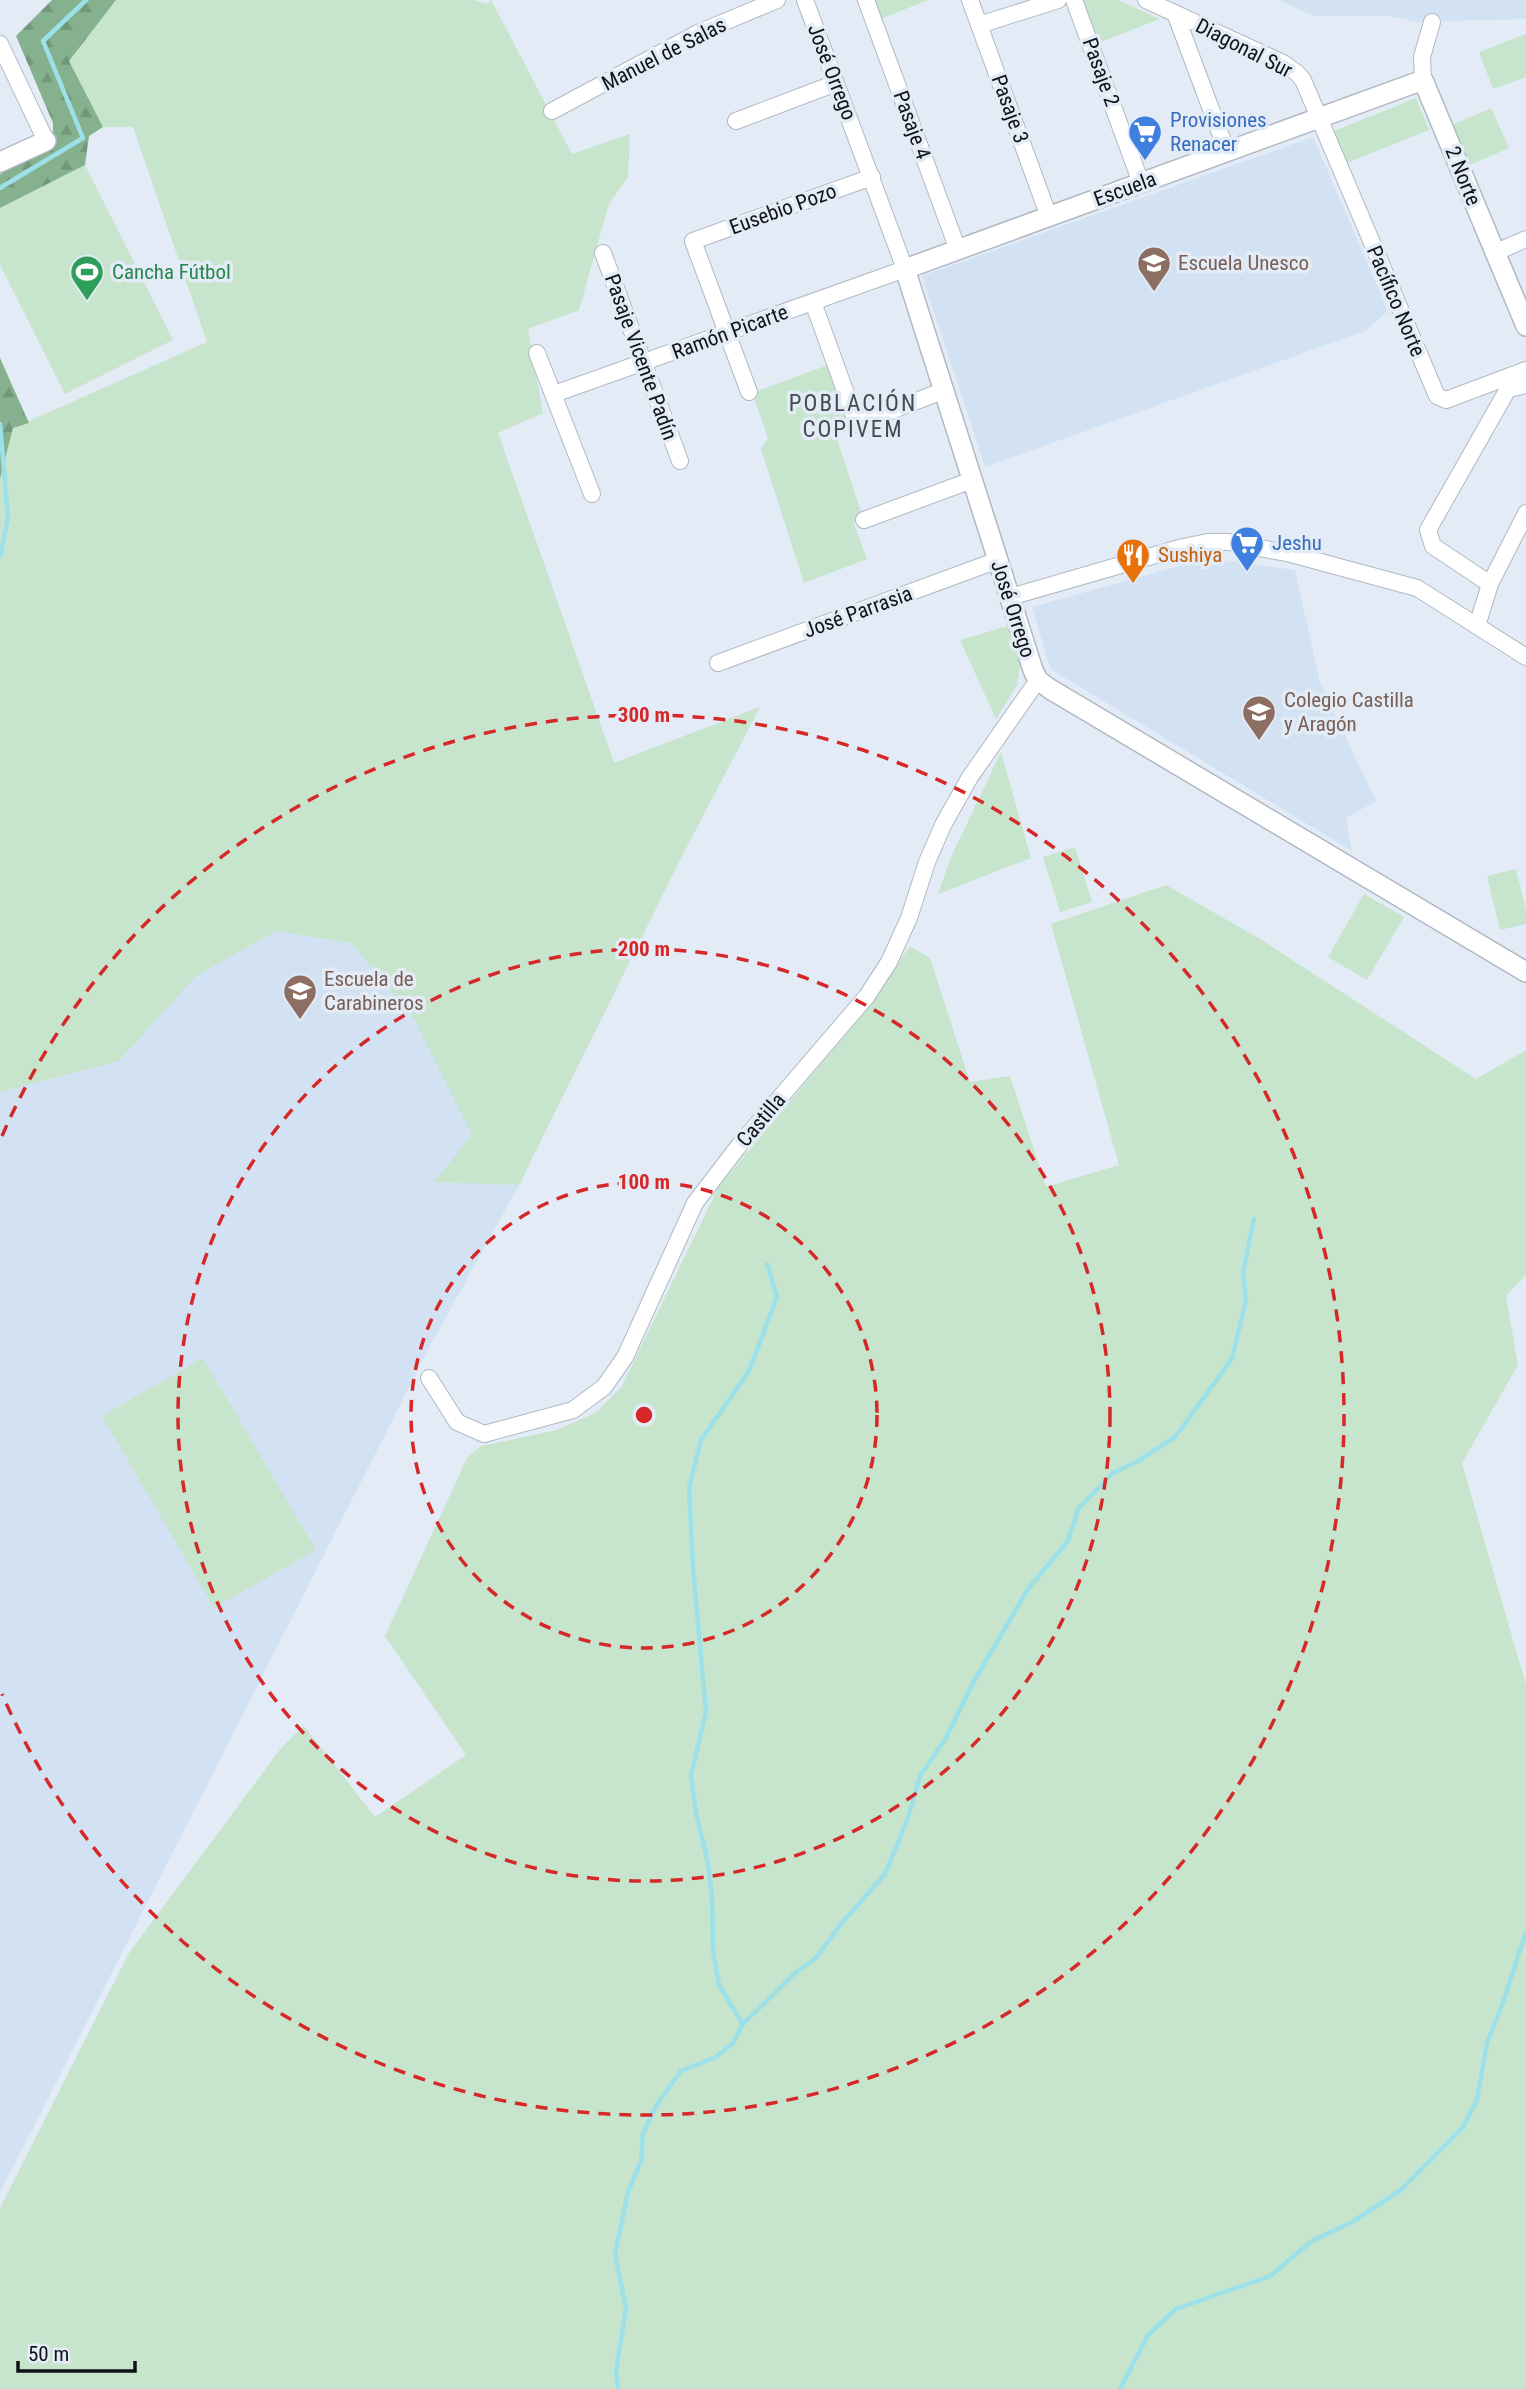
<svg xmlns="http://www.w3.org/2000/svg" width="1526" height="2389" font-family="'Roboto Condensed',sans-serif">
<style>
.built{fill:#d3e2f2}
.green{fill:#c7e4cc}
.forest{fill:url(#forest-firs)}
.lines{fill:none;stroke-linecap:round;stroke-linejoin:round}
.stream{stroke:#9ce0ea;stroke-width:4.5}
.minor-casing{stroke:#b0b9c3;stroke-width:18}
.tertiary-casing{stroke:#b0b9c3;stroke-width:22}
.minor{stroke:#fff;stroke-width:16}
.tertiary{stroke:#fff;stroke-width:19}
.ring{fill:none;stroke:#d62828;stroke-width:3.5;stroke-dasharray:12 9}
.labels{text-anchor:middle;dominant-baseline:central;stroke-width:7;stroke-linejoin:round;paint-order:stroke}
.street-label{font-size:21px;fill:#0f1316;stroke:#e3ecf6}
.shop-label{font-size:21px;fill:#366cbe;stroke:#e3ecf6;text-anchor:start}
.education-label{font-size:21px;fill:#785e54;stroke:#e3ecf6;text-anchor:start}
.leisure-label{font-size:21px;fill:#27864d;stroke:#e3ecf6;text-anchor:start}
.food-label{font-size:21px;fill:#c56008;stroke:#e3ecf6;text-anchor:start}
.neighbourhood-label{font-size:23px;letter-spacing:2px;fill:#434b53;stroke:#e3ecf6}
.centre{fill:#d62828;stroke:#e3ecf6;stroke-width:3.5}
.ring-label{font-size:21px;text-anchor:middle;font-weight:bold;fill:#d62828;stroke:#e3ecf6;stroke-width:7;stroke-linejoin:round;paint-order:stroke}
</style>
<defs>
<pattern id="forest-firs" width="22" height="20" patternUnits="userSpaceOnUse" patternTransform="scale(1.75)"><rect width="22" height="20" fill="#86b18e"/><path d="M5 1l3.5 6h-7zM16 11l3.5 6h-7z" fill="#72977a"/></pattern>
</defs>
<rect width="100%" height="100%" fill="#e3ecf6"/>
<g class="built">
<polygon points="1278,0 1526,0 1526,19 1418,22 1387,16 1314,16"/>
<polygon points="1313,137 1388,311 1365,331 985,467 922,276"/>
<polygon points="441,292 532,529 614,763 760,707 682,856 519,1185 429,1348 0,2193 0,616"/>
<polygon points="1208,558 1295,570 1320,682 1376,801 1346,818 1352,851 1050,669 1032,607"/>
</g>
<g class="green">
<polygon points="116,0 474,0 486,4 491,0 572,154 630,134 628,177 609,204 579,310 528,329 543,413 498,433 614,763 760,707 682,856 519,1185 434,1182 472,1135 414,1019 351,943 276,931 196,976 119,1061 0,1092 0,479 13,428 207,342 133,127 103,127 68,61"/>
<polygon points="870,0 928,0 878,20"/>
<polygon points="1082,0 1118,0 1160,19 1096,44"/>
<polygon points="1526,34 1526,77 1493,89 1479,52"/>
<polygon points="1416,98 1430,132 1429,130 1347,163 1334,131"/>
<polygon points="1491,108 1509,148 1470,165 1452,125"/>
<polygon points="85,165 173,340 65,394 0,265 0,208"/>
<polygon points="828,365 849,421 833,427 863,518 853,522 867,559 804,583 761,449 768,438 752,393"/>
<polygon points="1008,626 1020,664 1017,685 996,719 960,640"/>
<polygon points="1001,752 1031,858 938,894 951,857"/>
<polygon points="1075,847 1092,902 1060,912 1043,857"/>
<polygon points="1516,869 1526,910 1526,924 1500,930 1487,876"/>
<polygon points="1166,885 1260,939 1476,1079 1526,1050 1526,1275 1506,1296 1518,1365 1462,1463 1526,1685 1526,2389 0,2389 0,2208 129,1953 281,1748 304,1726 375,1817 466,1755 385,1636 467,1458 481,1446 557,1430 597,1412 622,1386 719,1186 859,1019 910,946 930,958 970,1082 1010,1076 1046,1187 1119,1165 1051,924"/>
<polygon points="1364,894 1404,917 1367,980 1328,957"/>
<polygon points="203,1358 316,1550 214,1608 102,1416"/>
</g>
<g class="forest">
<polygon points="52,0 116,0 69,61 103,127 89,136 85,165 0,208 0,174 53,145 53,123 16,36"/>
<polygon points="0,358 29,423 13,428 0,479"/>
</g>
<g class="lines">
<g class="stream">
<polyline points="0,188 83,138 43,41 86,0"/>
<polyline points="0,424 8,518 0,556"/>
<polyline points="743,2024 719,1985 713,1951 712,1895 707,1859 696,1813 691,1775 706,1712 693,1568 689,1488 701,1440 749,1371 777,1297 767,1264"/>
<polyline points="618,2389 616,2372 626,2308 615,2254 628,2192 641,2161 643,2134 657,2104 681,2071 716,2057 733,2043 743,2024 794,1974 816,1958 841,1924 885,1874 908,1818 920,1776 946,1738 974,1681 1028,1589 1068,1541 1078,1509 1113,1473 1138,1461 1175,1437 1232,1359 1246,1300 1243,1273 1254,1219"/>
<polyline points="1120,2389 1148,2335 1176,2309 1270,2276 1312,2241 1352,2222 1401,2190 1463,2127 1477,2100 1487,2043 1501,2008 1526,1932"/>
</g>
<g class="minor-casing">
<g id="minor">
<polyline points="866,0 958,250"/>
<polyline points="970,0 1049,217"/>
<polyline points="1074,0 1141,183"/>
<polyline points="1146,0 1283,63 1297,73 1303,80 1437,396 1446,400 1526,370"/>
<polyline points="1175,13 1227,152"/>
<polyline points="979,25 1058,0"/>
<polyline points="0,44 46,141"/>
<polyline points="1423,80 1422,57 1432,22"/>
<polyline points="552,111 698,33 777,0"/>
<polyline points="736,121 836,83"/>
<polyline points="603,253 680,461"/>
<polyline points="1494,253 1526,239"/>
<polyline points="813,302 857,424 945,390"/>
<polyline points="537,353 592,494"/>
<polyline points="749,392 693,241 872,177"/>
<polyline points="554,394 905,269 805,0"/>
<polyline points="864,520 972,480"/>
<polyline points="1490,584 1433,546 1428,530 1508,389 1526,385"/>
<polyline points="1010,597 1183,547 1208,542 1229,542 1291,554 1417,588 1526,657"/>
<polyline points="1477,626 1490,584 1526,513"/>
<polyline points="718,663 998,560"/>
<polyline points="429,1378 457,1422 484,1434 573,1410 604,1387 625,1357 695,1203 741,1143 867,996 889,962 909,918 927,862 943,825 970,777 1038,680"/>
</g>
</g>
<g class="tertiary-casing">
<g id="tertiary">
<polyline points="0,162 46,141"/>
<polyline points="1526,326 1423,80 905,269 1033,670 1038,680 1050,689 1526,972"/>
</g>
</g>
<use href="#minor" class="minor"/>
<use href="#tertiary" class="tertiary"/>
</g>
<g class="ring">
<circle cx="644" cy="1415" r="233"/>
<circle cx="644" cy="1415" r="466"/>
<path d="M2 1136A700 700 0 1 1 2 1694"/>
</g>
<defs>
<g id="supermarket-pin" transform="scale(1.75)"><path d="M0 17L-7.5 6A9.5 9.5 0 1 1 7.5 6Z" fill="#3f7fe0" stroke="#e3ecf6"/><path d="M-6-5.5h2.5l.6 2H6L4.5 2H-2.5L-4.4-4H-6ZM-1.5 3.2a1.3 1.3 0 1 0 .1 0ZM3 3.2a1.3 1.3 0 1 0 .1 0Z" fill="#fff"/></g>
<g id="school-pin" transform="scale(1.75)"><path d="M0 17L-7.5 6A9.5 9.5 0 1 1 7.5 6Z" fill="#8d6e63" stroke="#e3ecf6"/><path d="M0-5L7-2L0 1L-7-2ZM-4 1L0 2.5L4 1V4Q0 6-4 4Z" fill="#fff"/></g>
<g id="stadium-pin" transform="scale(1.75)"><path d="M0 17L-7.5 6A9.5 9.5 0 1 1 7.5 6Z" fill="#2e9e5b" stroke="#e3ecf6"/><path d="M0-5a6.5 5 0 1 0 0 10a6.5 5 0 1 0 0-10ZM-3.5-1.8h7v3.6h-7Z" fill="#fff"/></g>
<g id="restaurant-pin" transform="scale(1.75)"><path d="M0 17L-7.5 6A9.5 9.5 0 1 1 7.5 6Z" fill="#e8710a" stroke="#e3ecf6"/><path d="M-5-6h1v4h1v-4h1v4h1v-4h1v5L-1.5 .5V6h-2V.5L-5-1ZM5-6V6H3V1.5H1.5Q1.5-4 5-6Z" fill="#fff"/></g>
<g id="university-pin" transform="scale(1.75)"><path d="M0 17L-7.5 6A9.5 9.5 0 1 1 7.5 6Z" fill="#8d6e63" stroke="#e3ecf6"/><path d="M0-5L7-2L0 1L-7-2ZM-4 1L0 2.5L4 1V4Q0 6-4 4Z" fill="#fff"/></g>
</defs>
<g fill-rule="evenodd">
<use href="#supermarket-pin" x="1145" y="132"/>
<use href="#school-pin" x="1154" y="263"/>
<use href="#stadium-pin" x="87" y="272"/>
<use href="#supermarket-pin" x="1247" y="543"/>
<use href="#restaurant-pin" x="1133" y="555"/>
<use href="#school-pin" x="1259" y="712"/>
<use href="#university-pin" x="300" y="991"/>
</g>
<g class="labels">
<g class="street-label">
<text transform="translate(1244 48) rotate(27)">Diagonal Sur</text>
<text transform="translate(664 54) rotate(-27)">Manuel de Salas</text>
<text transform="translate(832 72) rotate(69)">José Orrego</text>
<text transform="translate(1101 72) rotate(70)">Pasaje 2</text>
<text transform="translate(1010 109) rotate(70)">Pasaje 3</text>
<text transform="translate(912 125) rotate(70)">Pasaje 4</text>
<text transform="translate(1463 176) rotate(68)">2 Norte</text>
<text transform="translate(1125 189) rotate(-20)">Escuela</text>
<text transform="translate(783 209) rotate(-20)">Eusebio Pozo</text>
<text transform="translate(1396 301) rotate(67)">Pacífico Norte</text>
<text transform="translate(730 332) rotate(-20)">Ramón Picarte</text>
<text transform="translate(641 357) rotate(70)">Pasaje Vicente Padín</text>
<text transform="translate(1013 609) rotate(72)">José Orrego</text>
<text transform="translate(858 612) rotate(-20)">José Parrasia</text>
<text transform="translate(761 1120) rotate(-50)">Castilla</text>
</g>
<g class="shop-label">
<text x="1170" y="120">Provisiones<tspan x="1170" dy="24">Renacer</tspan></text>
<text x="1272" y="543">Jeshu</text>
</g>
<g class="education-label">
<text x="1178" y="263">Escuela Unesco</text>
<text x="1284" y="700">Colegio Castilla<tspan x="1284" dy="24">y Aragón</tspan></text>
<text x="324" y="979">Escuela de<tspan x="324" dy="24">Carabineros</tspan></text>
</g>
<g class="leisure-label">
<text x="112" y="272">Cancha Fútbol</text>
</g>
<g class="food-label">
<text x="1158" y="555">Sushiya</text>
</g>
<g class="neighbourhood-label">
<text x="853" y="403">POBLACIÓN<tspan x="853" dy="26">COPIVEM</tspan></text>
</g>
</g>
<circle cx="644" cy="1415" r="10" class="centre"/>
<g class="ring-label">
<text x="644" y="722">300 m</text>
<text x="644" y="956">200 m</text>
<text x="644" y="1189">100 m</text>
</g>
<path d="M18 2361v10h117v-10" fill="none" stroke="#0f1316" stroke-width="3.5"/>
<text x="28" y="2361" font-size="21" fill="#0f1316" stroke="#e3ecf6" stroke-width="5" paint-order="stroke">50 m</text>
</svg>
